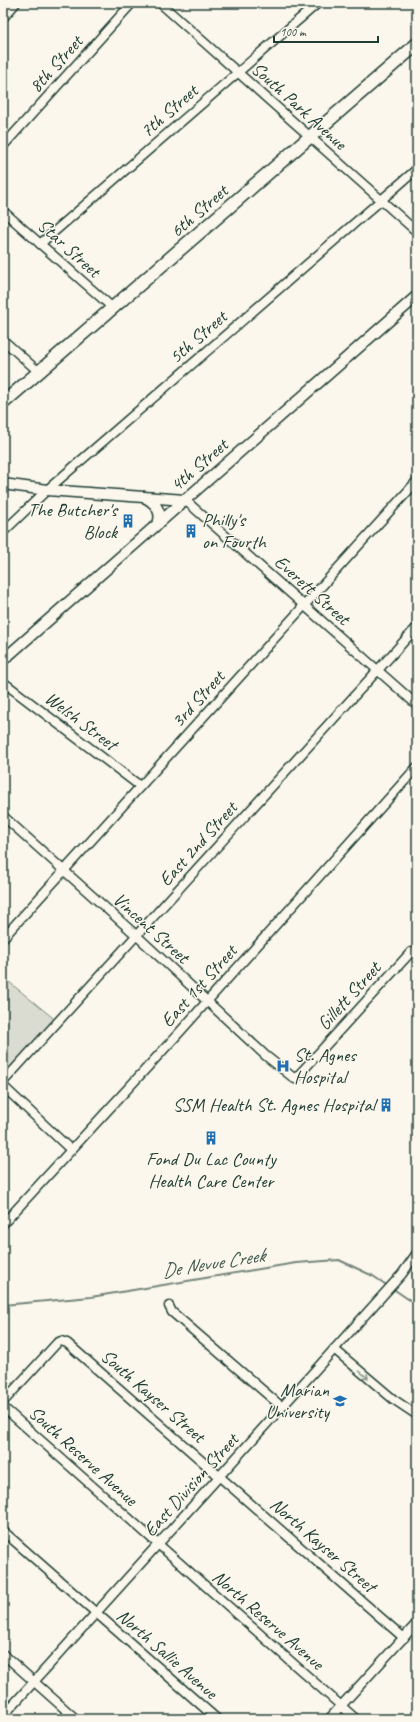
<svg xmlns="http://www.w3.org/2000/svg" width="420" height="1722" font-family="Caveat,sans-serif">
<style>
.green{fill:#dbdcd1;stroke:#7d8c82}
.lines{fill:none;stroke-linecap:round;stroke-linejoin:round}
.stream{stroke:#74847b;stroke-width:2}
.minor-casing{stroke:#1f3d34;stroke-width:11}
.tertiary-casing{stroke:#1f3d34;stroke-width:13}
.secondary-casing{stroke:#1f3d34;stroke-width:15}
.minor{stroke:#fbf7ec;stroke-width:8}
.tertiary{stroke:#fbf7ec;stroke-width:10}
.secondary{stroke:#fbf7ec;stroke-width:12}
.oneway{stroke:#8d9a90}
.labels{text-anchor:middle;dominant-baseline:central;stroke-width:3;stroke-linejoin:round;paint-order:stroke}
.street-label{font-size:19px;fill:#1f3d34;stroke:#fbf7ec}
.poi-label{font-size:19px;fill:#1f3d34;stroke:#fbf7ec;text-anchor:end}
.water-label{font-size:20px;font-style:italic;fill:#425b52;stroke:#fbf7ec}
</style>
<rect width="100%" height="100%" fill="#fbf7ec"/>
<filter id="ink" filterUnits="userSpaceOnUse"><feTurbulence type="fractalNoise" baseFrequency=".025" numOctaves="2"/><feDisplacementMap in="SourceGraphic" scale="8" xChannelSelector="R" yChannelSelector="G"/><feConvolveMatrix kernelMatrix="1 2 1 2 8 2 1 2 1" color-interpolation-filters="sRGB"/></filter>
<g filter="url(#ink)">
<polygon class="green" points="3,977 58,1022 3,1082"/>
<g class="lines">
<g class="stream">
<polyline points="392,1288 408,1299 417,1302"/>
<polyline points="3,1305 91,1297 296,1263 339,1260 373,1276 388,1286"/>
</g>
<g class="minor-casing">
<g id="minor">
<polyline points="160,3 417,232"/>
<polyline points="3,18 16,3"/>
<polyline points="3,146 132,3"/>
<polyline points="3,211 114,309"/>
<polyline points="40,244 318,3"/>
<polyline points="3,340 39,372"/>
<polyline points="185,500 417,705"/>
<polyline points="3,532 47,490 417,169"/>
<polyline points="3,682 140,786"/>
<polyline points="3,816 136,935 266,1056 295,1079 411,952"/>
<polyline points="3,938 417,481"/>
<polyline points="3,1082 417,627"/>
<polyline points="3,1086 71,1150"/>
<polyline points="3,1224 178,1034 417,767"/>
<polyline points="169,1306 172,1312 282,1407"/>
<polyline points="334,1349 393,1399 417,1415"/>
<polyline points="3,1402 57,1343 61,1341 67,1343 404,1638"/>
<polyline points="3,1407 356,1719"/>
<polyline points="3,1531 217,1719"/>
<polyline points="3,1654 76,1719"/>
<polyline points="3,1716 402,1274 417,1253"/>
<polyline points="329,1719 417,1623"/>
</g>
</g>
<g class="tertiary-casing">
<g id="tertiary">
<polyline points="3,484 47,490 185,500"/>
<path d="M144,497c11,5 19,15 14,27"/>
<polyline points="3,660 417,296"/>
</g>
</g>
<g class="secondary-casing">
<polyline id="secondary" points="3,403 417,44"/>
</g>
<use href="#minor" class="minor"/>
<use href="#tertiary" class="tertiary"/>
<use href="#secondary" class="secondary"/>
</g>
<defs><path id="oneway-shaft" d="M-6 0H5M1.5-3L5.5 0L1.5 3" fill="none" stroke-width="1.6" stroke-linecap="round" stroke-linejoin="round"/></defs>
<use class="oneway" href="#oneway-shaft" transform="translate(364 1375) rotate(41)"/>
</g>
<defs>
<g id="building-bare" transform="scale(1.08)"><path d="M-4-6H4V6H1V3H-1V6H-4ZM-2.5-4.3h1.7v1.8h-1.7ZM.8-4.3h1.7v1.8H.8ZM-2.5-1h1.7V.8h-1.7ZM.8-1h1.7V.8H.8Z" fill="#1f6fb2" stroke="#fbf7ec" stroke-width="2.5" paint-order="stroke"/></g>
<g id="hospital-bare" transform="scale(1.08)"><path d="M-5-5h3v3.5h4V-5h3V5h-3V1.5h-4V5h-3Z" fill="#1f6fb2" stroke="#fbf7ec" stroke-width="2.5" paint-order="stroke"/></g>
<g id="university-bare" transform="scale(1.08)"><path d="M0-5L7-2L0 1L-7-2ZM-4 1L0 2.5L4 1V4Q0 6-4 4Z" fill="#1f6fb2" stroke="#fbf7ec" stroke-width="2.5" paint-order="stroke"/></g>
</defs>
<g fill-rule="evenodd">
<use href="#building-bare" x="128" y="521"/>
<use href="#building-bare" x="191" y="531"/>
<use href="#hospital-bare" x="283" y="1066"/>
<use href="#building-bare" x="386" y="1105"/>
<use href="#building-bare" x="211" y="1138"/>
<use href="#university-bare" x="340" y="1401"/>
</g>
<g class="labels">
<g class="street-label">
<text transform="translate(56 64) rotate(-48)">8th Street</text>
<text transform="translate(299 106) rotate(42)">South Park Avenue</text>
<text transform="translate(169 111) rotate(-41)">7th Street</text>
<text transform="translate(199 211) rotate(-41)">6th Street</text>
<text transform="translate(69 248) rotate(42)">Star Street</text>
<text transform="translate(198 337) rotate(-41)">5th Street</text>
<text transform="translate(199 465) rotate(-41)">4th Street</text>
<text transform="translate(312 590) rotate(42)">Everett Street</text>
<text transform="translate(198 699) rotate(-48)">3rd Street</text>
<text transform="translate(81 721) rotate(37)">Welsh Street</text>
<text transform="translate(198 844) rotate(-48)">East 2nd Street</text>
<text transform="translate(151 928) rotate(42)">Vincent Street</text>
<text transform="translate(199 986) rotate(-48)">East 1st Street</text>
<text transform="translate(349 996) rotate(-48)">Gillett Street</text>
<text transform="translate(153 1396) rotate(41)">South Kayser Street</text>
<text transform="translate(83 1456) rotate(42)">South Reserve Avenue</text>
<text transform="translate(191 1485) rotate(-48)">East Division Street</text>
<text transform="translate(323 1545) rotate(41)">North Kayser Street</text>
<text transform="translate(268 1620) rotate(41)">North Reserve Avenue</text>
<text transform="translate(167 1654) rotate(41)">North Sallie Avenue</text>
</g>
<g class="poi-label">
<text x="117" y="510">The Butcher's<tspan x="117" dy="22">Block</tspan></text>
<text x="202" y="520" text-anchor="start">Philly's<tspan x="202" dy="22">on Fourth</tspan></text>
<text x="294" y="1055" text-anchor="start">St. Agnes<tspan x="294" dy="22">Hospital</tspan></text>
<text x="375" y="1105">SSM Health St. Agnes Hospital</text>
<text x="211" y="1159" text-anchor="middle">Fond Du Lac County<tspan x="211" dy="22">Health Care Center</tspan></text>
<text x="329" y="1390">Marian<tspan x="329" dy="22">University</tspan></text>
</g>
<g class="water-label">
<text transform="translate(213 1263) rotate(-9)">De Nevue Creek</text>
</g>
</g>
<rect width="420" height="1722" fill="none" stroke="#fbf7ec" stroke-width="16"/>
<rect x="8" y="8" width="404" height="1706" fill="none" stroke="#1f3d34" stroke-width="1.5" filter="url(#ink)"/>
<path d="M274 36v6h104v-6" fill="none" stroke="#1f3d34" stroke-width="2"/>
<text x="280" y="36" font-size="12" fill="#1f3d34" stroke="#fbf7ec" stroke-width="3" paint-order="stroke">100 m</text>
</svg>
